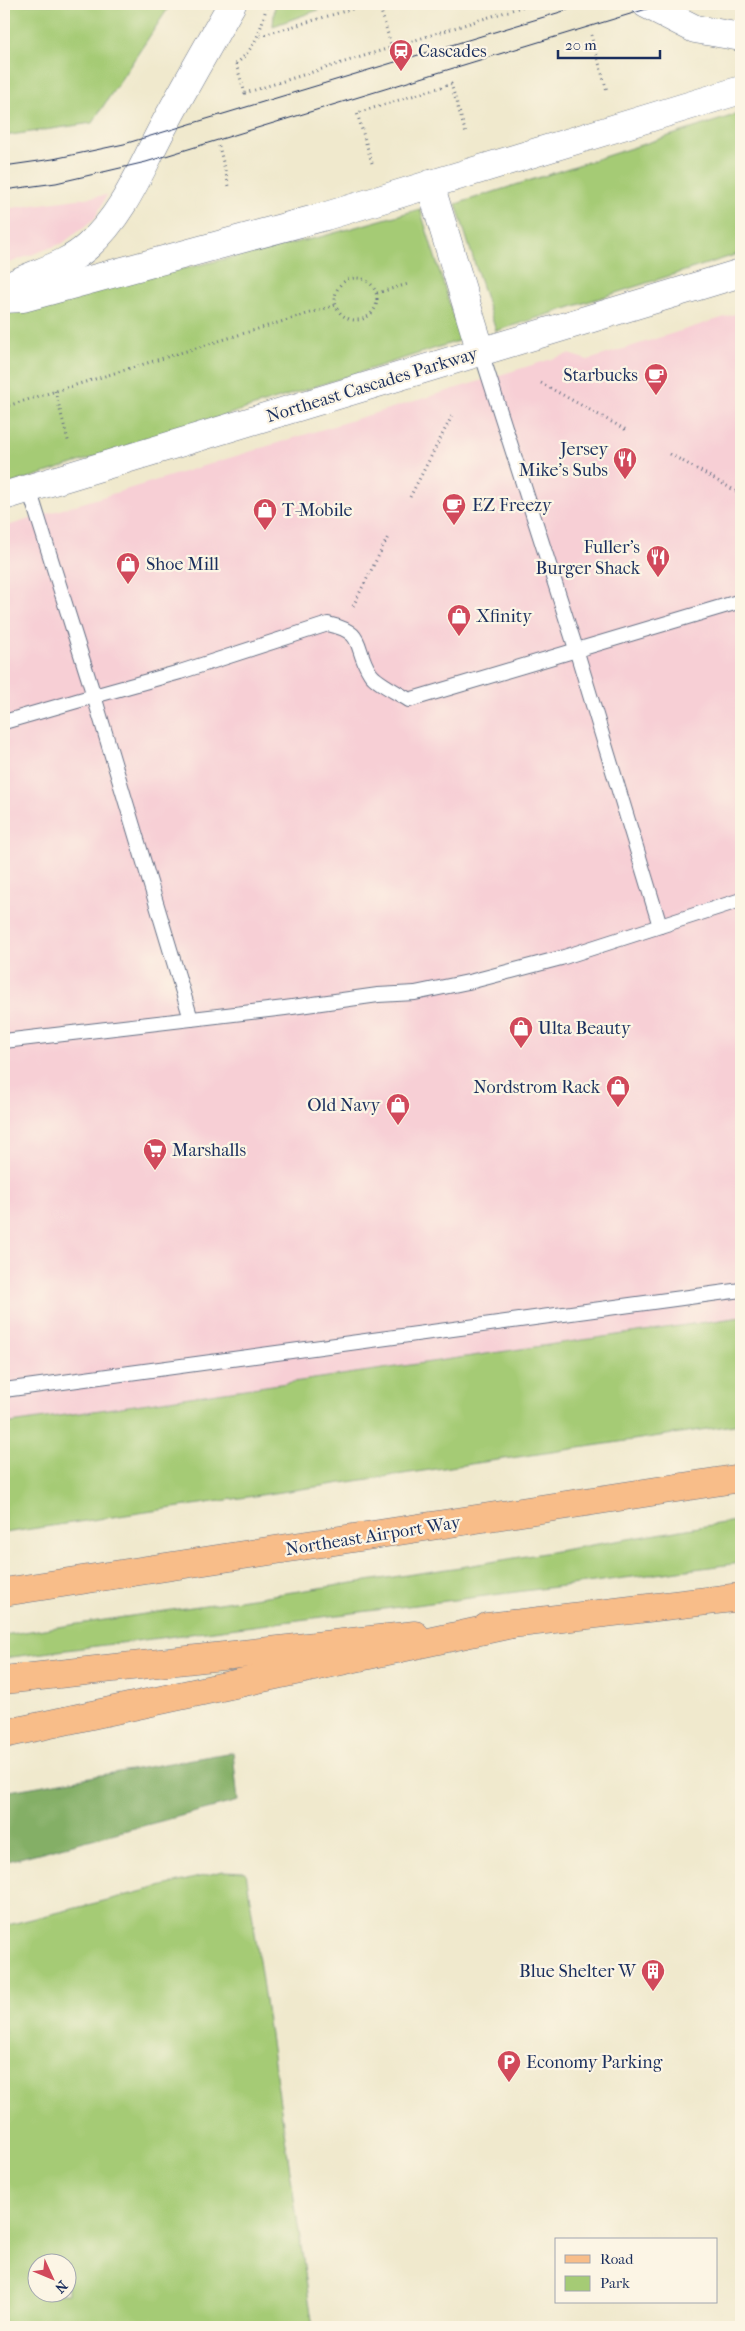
<svg xmlns="http://www.w3.org/2000/svg" width="745" height="2331" font-family="'IM FELL French Canon',serif">
<style>
.built{fill:#f7cfd5}
.green{fill:#a5cb75;stroke:#607d6a;fill-rule:evenodd}
.forest{fill:#84af66;stroke:#506f62}
.lines{fill:none;stroke-linecap:round;stroke-linejoin:round}
.service-casing{stroke:#667085;stroke-width:16}
.tertiary-casing{stroke:#667085;stroke-width:29}
.primary-casing{stroke:#667085;stroke-width:29}
.motorway-casing{stroke:#667085;stroke-width:29}
.path{stroke:#667085;stroke-width:3;stroke-dasharray:1 4;stroke-linecap:butt}
.service{stroke:#fff;stroke-width:14}
.tertiary{stroke:#fff;stroke-width:28}
.primary{stroke:#f8bd89;stroke-width:28}
.motorway{stroke:#f8bd89;stroke-width:28}
.tram{stroke:#1b2f5e;stroke-width:1}
.labels{text-anchor:middle;dominant-baseline:central;stroke-width:4.5;stroke-linejoin:round;paint-order:stroke}
.poi-label{font-size:18px;fill:#1b2f5e;stroke:#fcf5e5;text-anchor:start}
.street-label{font-size:18px;fill:#1b2f5e;stroke:#fcf5e5}
</style>
<rect width="100%" height="100%" fill="#fcf5e5"/>
<filter id="ink" filterUnits="userSpaceOnUse"><feTurbulence type="fractalNoise" baseFrequency=".02" numOctaves="2"/><feDisplacementMap in="SourceGraphic" scale="10" xChannelSelector="R" yChannelSelector="G"/><feConvolveMatrix kernelMatrix="1 2 1 2 8 2 1 2 1" color-interpolation-filters="sRGB"/></filter>
<filter id="wash" filterUnits="userSpaceOnUse"><feTurbulence type="fractalNoise" baseFrequency=".0096" numOctaves="4" result="noise"/><feDisplacementMap in="SourceGraphic" scale="20" xChannelSelector="R" yChannelSelector="G"/><feGaussianBlur stdDeviation="1.12" result="paint"/><feColorMatrix in="noise" values="0 0 0 0 0 0 0 0 0 0 0 0 0 0 0 0 0 1.4 0 .05"/><feComposite in="paint" operator="in"/></filter>
<g filter="url(#wash)">
<rect width="100%" height="100%" fill="#f0e9cd"/>
<g class="built">
<polygon points="107,195 95,218 63,243 4,265 4,209"/>
<polygon points="741,312 741,1317 4,1424 4,527 568,354 588,360"/>
</g>
<g class="green">
<polygon points="4,4 171,4 92,123 4,136"/>
<polygon points="275,4 319,4 318,10 273,26"/>
<polygon points="741,113 741,253 496,331 456,204"/>
<polygon points="420,209 461,340 4,486 4,313 78,293 320,237"/>
<polygon points="741,1317 741,1424 4,1533 4,1424"/>
<polygon points="741,1520 741,1563 4,1658 4,1635 467,1566"/>
<path d="M223,1871l23,1 67,455h-309v-401zM38,2264h30v30h-30z"/>
</g>
<polygon class="forest" points="233,1752 238,1801 4,1862 4,1792"/>
</g>
<g filter="url(#ink)">
<g class="lines">
<g class="service-casing">
<g id="service">
<polyline points="481,352 576,649 660,926"/>
<path d="M29,489l65,207 86,-24 148,-48c39,9 25,22 42,49 5,9 30,21 39,27l332,-99"/>
<polyline points="4,722 94,696 191,1019"/>
<polyline points="4,1041 285,1008 378,995 415,993 473,981 561,958 741,900"/>
<polyline points="4,1390 741,1290"/>
</g>
</g>
<g class="tertiary-casing">
<g id="tertiary">
<polyline points="646,4 695,29 741,37"/>
<polyline points="430,184 481,352"/>
<path d="M4,289c27,-16 60,-21 84,-43 35,-31 52,-75 73,-115 23,-43 47,-85 71,-127"/>
<polyline points="4,299 23,298 326,216 741,90"/>
<polyline points="4,496 741,273"/>
</g>
</g>
<g class="primary-casing">
<g id="primary">
<polyline points="4,1592 741,1478"/>
<polyline points="487,1627 741,1597"/>
<polyline points="4,1680 415,1635"/>
</g>
</g>
<g class="motorway-casing">
<polyline id="motorway" points="4,1734 512,1624"/>
</g>
<g class="path">
<polyline points="379,4 392,48"/>
<polyline points="591,35 607,91"/>
<polyline points="260,36 369,4"/>
<polyline points="236,64 245,93 531,4"/>
<path d="M236,64c21,-18 25,-35 31,-60"/>
<polyline points="219,146 229,186"/>
<polyline points="372,163 357,113 451,84 466,134"/>
<circle cx="356" cy="299" r="21"/>
<polyline points="377,293 408,284"/>
<polyline points="541,383 628,431"/>
<polyline points="55,391 69,444"/>
<polyline points="4,407 336,305"/>
<polyline points="670,454 741,494"/>
<polyline points="410,497 453,414"/>
<polyline points="353,606 388,537"/>
</g>
<use href="#service" class="service"/>
<use href="#tertiary" class="tertiary"/>
<use href="#primary" class="primary"/>
<use href="#motorway" class="motorway"/>
<g class="tram">
<polyline points="4,166 53,159 124,144 587,4"/>
<polyline points="4,190 56,183 146,162 663,4"/>
</g>
</g>
</g>
<defs>
<g id="station-pin" transform="scale(1.25)"><path d="M0 17L-7.5 6A9.5 9.5 0 1 1 7.5 6Z" fill="#d1495b" stroke="#fcf5e5"/><path d="M-3-6H3Q5-6 5-4V2Q5 4 3 4L4.5 6H3L1.5 4h-3L-3 6H-4.5L-3 4Q-5 4-5 2V-4Q-5-6-3-6ZM-3.5-4v3h7v-3ZM-3.5 1v1.5H-2V1ZM2 1v1.5H3.5V1Z" fill="#fff"/></g>
<g id="cafe-pin" transform="scale(1.25)"><path d="M0 17L-7.5 6A9.5 9.5 0 1 1 7.5 6Z" fill="#d1495b" stroke="#fcf5e5"/><path d="M-5.5-4.5H6V0H3Q3 3.5 0 3.5H-2.5Q-5.5 3.5-5.5 0ZM3-3.2v2h1.7v-2ZM-6 4.5H4V6H-6Z" fill="#fff"/></g>
<g id="restaurant-pin" transform="scale(1.25)"><path d="M0 17L-7.5 6A9.5 9.5 0 1 1 7.5 6Z" fill="#d1495b" stroke="#fcf5e5"/><path d="M-5-6h1v4h1v-4h1v4h1v-4h1v5L-1.5 .5V6h-2V.5L-5-1ZM5-6V6H3V1.5H1.5Q1.5-4 5-6Z" fill="#fff"/></g>
<g id="shop-pin" transform="scale(1.25)"><path d="M0 17L-7.5 6A9.5 9.5 0 1 1 7.5 6Z" fill="#d1495b" stroke="#fcf5e5"/><path d="M-5-2.5h2.3a2.7 3.5 0 0 1 5.4 0H5L5.5 6h-11ZM-1.5-2.5h3a1.5 2.3 0 0 0-3 0Z" fill="#fff"/></g>
<g id="supermarket-pin" transform="scale(1.25)"><path d="M0 17L-7.5 6A9.5 9.5 0 1 1 7.5 6Z" fill="#d1495b" stroke="#fcf5e5"/><path d="M-6-5.5h2.5l.6 2H6L4.5 2H-2.5L-4.4-4H-6ZM-1.5 3.2a1.3 1.3 0 1 0 .1 0ZM3 3.2a1.3 1.3 0 1 0 .1 0Z" fill="#fff"/></g>
<g id="building-pin" transform="scale(1.25)"><path d="M0 17L-7.5 6A9.5 9.5 0 1 1 7.5 6Z" fill="#d1495b" stroke="#fcf5e5"/><path d="M-4-6H4V6H1V3H-1V6H-4ZM-2.5-4.3h1.7v1.8h-1.7ZM.8-4.3h1.7v1.8H.8ZM-2.5-1h1.7V.8h-1.7ZM.8-1h1.7V.8H.8Z" fill="#fff"/></g>
<g id="parking-pin" transform="scale(1.25)"><path d="M0 17L-7.5 6A9.5 9.5 0 1 1 7.5 6Z" fill="#d1495b" stroke="#fcf5e5"/><path d="M-3.5-5.5H1a3.5 3.5 0 0 1 0 7H-1V5.5H-3.5ZM-1-3.4V-.6H.8a1.4 1.4 0 0 0 0-2.8Z" fill="#fff"/></g>
</defs>
<g fill-rule="evenodd">
<use href="#station-pin" x="401" y="51"/>
<use href="#cafe-pin" x="656" y="375"/>
<use href="#restaurant-pin" x="625" y="459"/>
<use href="#cafe-pin" x="454" y="505"/>
<use href="#shop-pin" x="265" y="510"/>
<use href="#restaurant-pin" x="658" y="557"/>
<use href="#shop-pin" x="128" y="564"/>
<use href="#shop-pin" x="459" y="616"/>
<use href="#shop-pin" x="521" y="1028"/>
<use href="#shop-pin" x="618" y="1087"/>
<use href="#shop-pin" x="398" y="1105"/>
<use href="#supermarket-pin" x="155" y="1150"/>
<use href="#building-pin" x="653" y="1971"/>
<use href="#parking-pin" x="509" y="2062"/>
</g>
<g class="labels">
<g class="poi-label">
<text x="418" y="51">Cascades</text>
<text x="638" y="375" text-anchor="end">Starbucks</text>
<text x="608" y="449" text-anchor="end">Jersey<tspan x="608" dy="21">Mike's Subs</tspan></text>
<text x="472" y="505">EZ Freezy</text>
<text x="282" y="510">T-Mobile</text>
<text x="640" y="547" text-anchor="end">Fuller’s<tspan x="640" dy="21">Burger Shack</tspan></text>
<text x="146" y="564">Shoe Mill</text>
<text x="476" y="616">Xfinity</text>
<text x="538" y="1028">Ulta Beauty</text>
<text x="600" y="1087" text-anchor="end">Nordstrom Rack</text>
<text x="380" y="1105" text-anchor="end">Old Navy</text>
<text x="172" y="1150">Marshalls</text>
<text x="636" y="1971" text-anchor="end">Blue Shelter W</text>
<text x="526" y="2062">Economy Parking</text>
</g>
<g class="street-label">
<text transform="translate(372 385) rotate(-17)">Northeast Cascades Parkway</text>
<text transform="translate(373 1536) rotate(-9)">Northeast Airport Way</text>
</g>
</g>
<rect width="745" height="2331" fill="none" stroke="#fcf5e5" stroke-width="20"/>
<rect x="555" y="2238" width="162" height="65" fill="#fcf5e5" stroke="#a2a6af"/>
<rect x="565" y="2255" width="25" height="8" fill="#f8bd89" stroke="#a2a6af"/>
<text x="600" y="2264" font-size="15" fill="#1b2f5e">Road</text>
<rect x="565" y="2276" width="25" height="15" fill="#a5cb75" stroke="#a2a6af"/>
<text x="600" y="2288" font-size="15" fill="#1b2f5e">Park</text>
<g transform="translate(52 2278) rotate(134)"><circle r="24" fill="#fcf5e5" stroke="#a2a6af"/>
<path d="M0-4L9 19L0 12L-9 19Z" fill="#d1495b"/>
<text y="-8" font-size="14" font-weight="bold" text-anchor="middle" fill="#1b2f5e">N</text>
</g>
<path d="M558 50v8h102v-8" fill="none" stroke="#1b2f5e" stroke-width="2.5"/>
<text x="565" y="50" font-size="15" fill="#1b2f5e" stroke="#fcf5e5" stroke-width="4" paint-order="stroke">20 m</text>
</svg>
